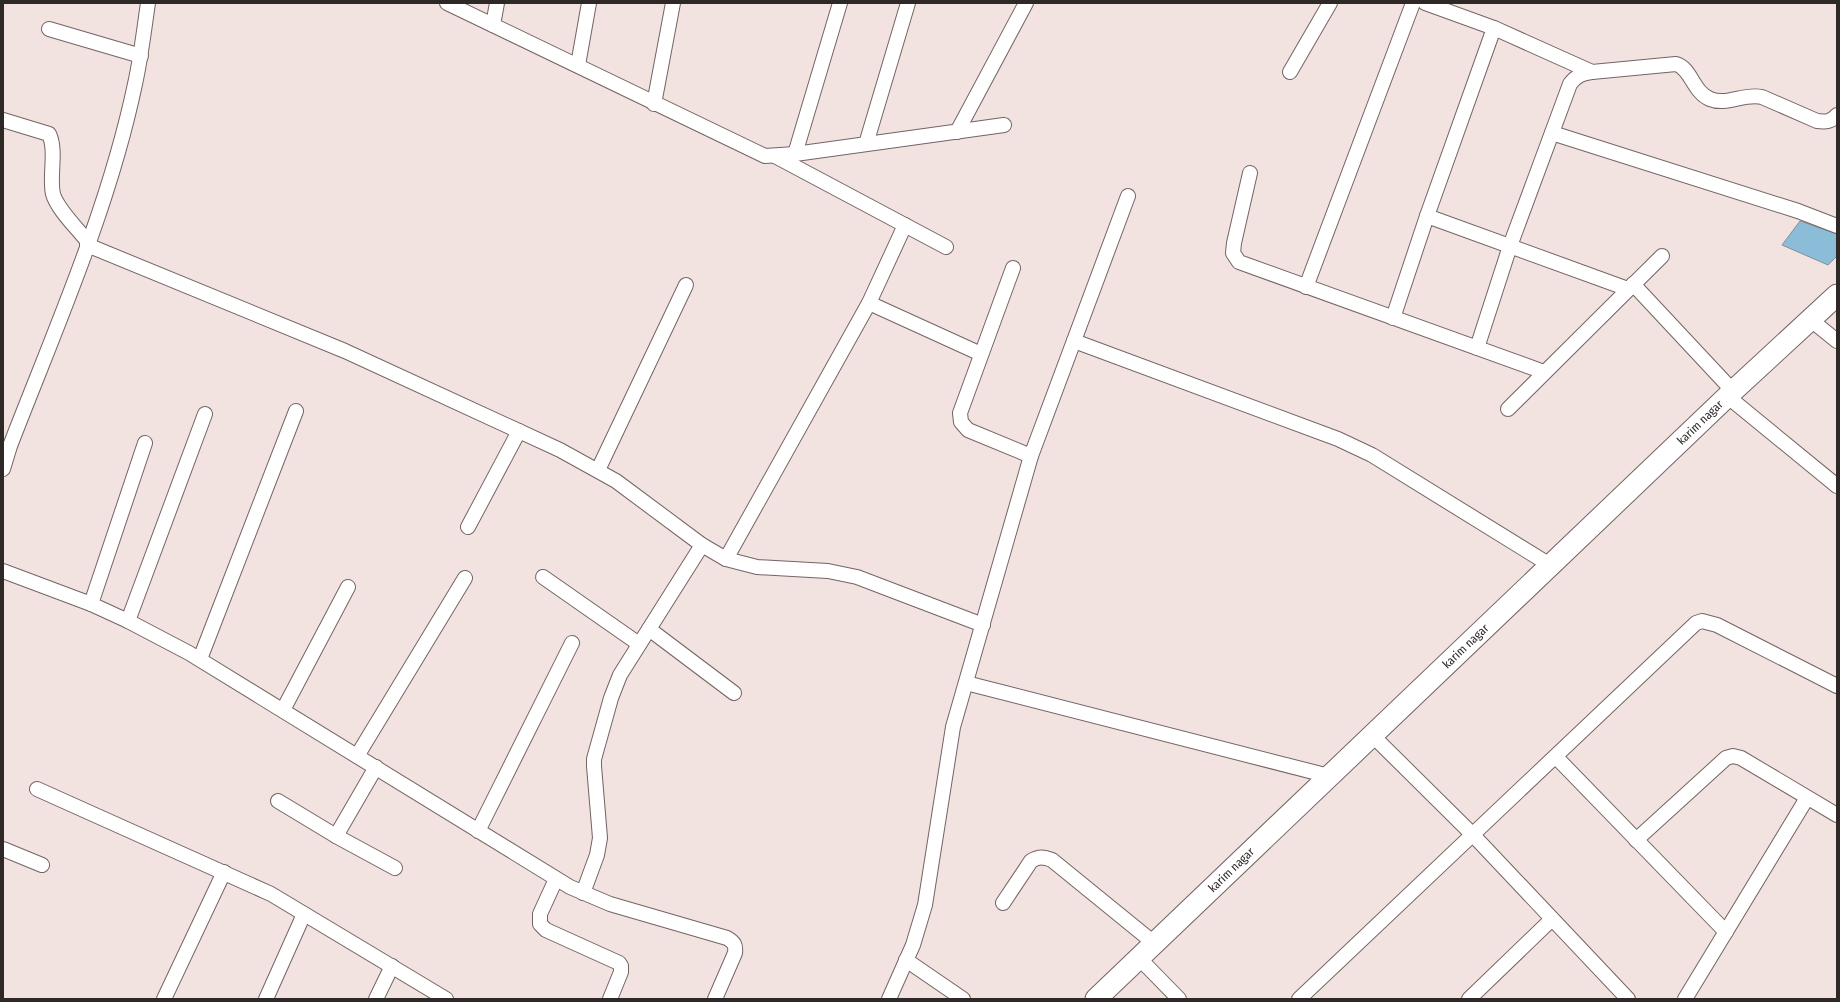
<svg xmlns="http://www.w3.org/2000/svg" width="1840" height="1002" font-family="'Fira Sans Condensed',sans-serif">
<style>
.building{fill:#8bbdd8;stroke:#849198}
.lines{fill:none;stroke-linecap:round;stroke-linejoin:round}
.street-casing{stroke:#736564;stroke-width:16}
.secondary-casing{stroke:#736564;stroke-width:23}
.street{stroke:#fff;stroke-width:14}
.secondary{stroke:#fff;stroke-width:21}
.labels{text-anchor:middle;dominant-baseline:central;stroke-width:3;stroke-linejoin:round;paint-order:stroke}
.street-label{font-size:12px;fill:#2e2827;stroke:#f2e2e0}
</style>
<rect width="100%" height="100%" fill="#f2e2e0"/>
<polygon class="building" points="1800,221 1837,234 1837,256 1828,265 1782,245"/>
<g class="lines">
<g class="street-casing">
<g id="street">
<polyline points="447,3 765,156 795,154 1004,125"/>
<polyline points="1425,3 1494,28 1592,72"/>
<polyline points="493,25 497,3"/>
<polyline points="49,29 141,56"/>
<polyline points="578,65 589,3"/>
<polyline points="1290,72 1330,3"/>
<polyline points="654,104 673,3"/>
<path d="M3,120l46,14c8,17 0,42 4,60 4,15 25,35 35,48"/>
<polyline points="957,132 1026,3"/>
<polyline points="1552,133 1798,211 1837,226"/>
<polyline points="866,144 908,3"/>
<polyline points="795,154 840,3"/>
<polyline points="775,156 946,247"/>
<polyline points="1250,173 1234,243 1233,253 1239,262 1544,372"/>
<polyline points="1427,216 1628,289"/>
<polyline points="87,245 345,351 560,450 616,481 702,545 726,559 757,567 828,571 857,577 983,625"/>
<polyline points="1013,268 960,413 961,422 968,430 1031,456"/>
<polyline points="1633,284 1733,391"/>
<polyline points="1306,287 1413,3"/>
<polyline points="869,303 981,354"/>
<polyline points="1393,318 1427,216 1494,28"/>
<polyline points="1811,320 1837,341"/>
<polyline points="1074,341 1338,439 1372,455 1550,565"/>
<path d="M1477,348l33,-102 60,-162c6,-8 12,-11 22,-12l84,-8c15,4 17,28 34,35 17,7 33,-6 52,-2l55,24c9,1 14,1 20,-6"/>
<polyline points="1727,396 1837,486"/>
<polyline points="1508,409 1662,256"/>
<path d="M3,469l7,-23c46,-119 99,-238 125,-362 6,-27 9,-54 13,-81"/>
<polyline points="598,470 686,285"/>
<polyline points="468,527 519,431"/>
<polyline points="726,559 869,303 905,225"/>
<path d="M3,571l88,33 37,17 61,32 381,234 40,17 117,34c7,4 9,7 8,15l-20,46"/>
<polyline points="543,577 639,644"/>
<polyline points="91,604 145,443"/>
<polyline points="128,621 205,414"/>
<polyline points="649,629 734,693"/>
<polyline points="200,659 296,411"/>
<polyline points="966,683 1329,776"/>
<polyline points="283,710 348,587"/>
<polyline points="1372,735 1473,835 1628,999"/>
<polyline points="357,756 465,578"/>
<polyline points="1556,757 1726,932"/>
<polyline points="37,789 271,894 446,999"/>
<polyline points="278,801 336,836 395,868"/>
<polyline points="478,831 572,643"/>
<polyline points="336,836 376,767"/>
<polyline points="1636,840 1726,758 1733,756 1741,758 1837,815"/>
<polyline points="3,849 42,865"/>
<polyline points="556,879 540,914 540,924 546,930 619,963 621,966 621,972 610,999"/>
<polyline points="583,893 597,855 600,838 594,766 594,759 611,698 620,675 702,545"/>
<path d="M1003,903l28,-42c8,-5 13,-4 21,-1l102,83"/>
<polyline points="1139,958 1179,999"/>
<polyline points="906,960 963,999"/>
<polyline points="164,999 224,872"/>
<polyline points="266,999 304,914"/>
<polyline points="376,999 392,966"/>
<polyline points="889,999 913,945 925,905 953,727 1031,456 1128,196"/>
<polyline points="1299,999 1696,623 1702,621 1717,625 1837,686"/>
<polyline points="1469,999 1552,919"/>
<polyline points="1685,999 1807,798"/>
</g>
</g>
<g class="secondary-casing">
<g id="secondary">
<path id="s1" d="M1096,999l637,-608 104,-96"/>
</g>
</g>
<use href="#street" class="street"/>
<use href="#secondary" class="secondary"/>
</g>
<g class="labels">
<g class="street-label">
<text stroke="none"><textPath href="#s1" startOffset="835">karim nagar</textPath></text>
<text stroke="none"><textPath href="#s1" startOffset="511">karim nagar</textPath></text>
<text stroke="none"><textPath href="#s1" startOffset="187">karim nagar</textPath></text>
</g>
</g>
<rect width="1840" height="1002" fill="none" stroke="#2e2827" stroke-width="8"/>
</svg>
